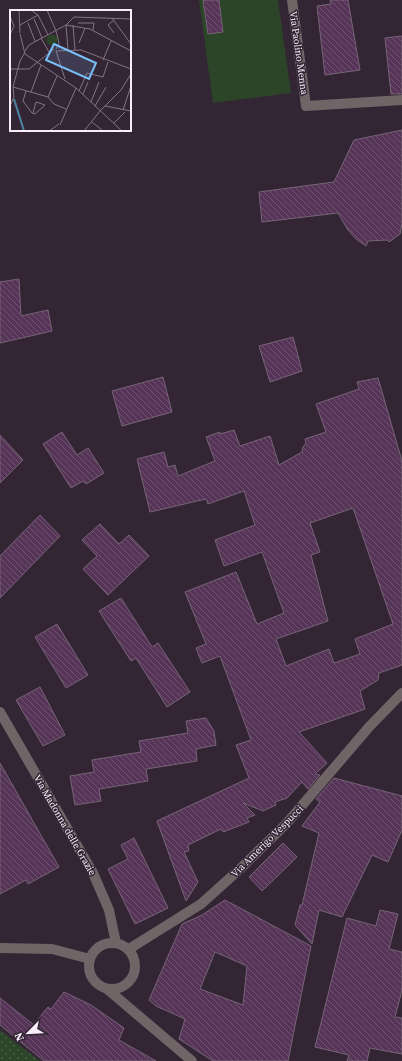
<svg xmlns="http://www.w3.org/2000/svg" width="402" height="1061" font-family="'Source Serif 4',serif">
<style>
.grass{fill:url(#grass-dots)}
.pitch{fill:#2c4427}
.building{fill:url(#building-back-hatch);stroke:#766477;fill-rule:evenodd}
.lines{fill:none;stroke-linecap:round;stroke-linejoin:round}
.minor{stroke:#716467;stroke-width:10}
.labels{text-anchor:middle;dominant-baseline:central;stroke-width:3;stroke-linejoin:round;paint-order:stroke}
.street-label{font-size:10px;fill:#f8edf8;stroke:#342535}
.inset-river{fill:none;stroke:#4b849e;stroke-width:2}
.inset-road{fill:none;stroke:#827583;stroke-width:1}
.view{fill:#78bff7;fill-opacity:0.15;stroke:#78bff7;stroke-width:2}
.inset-edge{fill:none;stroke:#f8edf8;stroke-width:2}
</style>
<defs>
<pattern id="grass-dots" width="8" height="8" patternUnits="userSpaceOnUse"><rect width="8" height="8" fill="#2c4427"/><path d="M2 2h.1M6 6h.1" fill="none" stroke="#4b5f47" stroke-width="1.8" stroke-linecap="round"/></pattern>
<pattern id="building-back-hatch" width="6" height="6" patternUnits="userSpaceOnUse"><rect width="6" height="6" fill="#553457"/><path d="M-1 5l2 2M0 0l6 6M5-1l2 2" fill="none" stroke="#6e5270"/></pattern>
</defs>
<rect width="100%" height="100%" fill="#342535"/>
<polygon class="grass" points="0,1030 40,1061 0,1061"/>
<polygon class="pitch" points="199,0 278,0 291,93 213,103"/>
<g class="building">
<polygon points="203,0 219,0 223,32 208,34"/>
<polygon points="330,0 348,0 360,70 325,75 317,6 331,4"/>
<polygon points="402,36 402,94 391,94 385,38"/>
<polygon points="402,130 402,224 400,234 389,242 387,240 368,241 366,246 356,239 348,230 338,213 262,222 259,192 334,182 354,140"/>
<polygon points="19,279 21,316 48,310 52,331 0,343 0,282"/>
<polygon points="293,337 302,371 270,382 259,346"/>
<polygon points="163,377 172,412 122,426 112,391"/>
<path d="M378,378l24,83v204l-23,8 -1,7 -18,11 5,18 -66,23 28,31 -12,11 5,1 -12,14 -6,-7 -15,16 -12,4 1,3 -13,6 -20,-8 12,12 -8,3 2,4 -26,10 -2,-3 -33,16 1,6 -5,1 14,30 -12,19 -29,-80 92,-43 -13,-33 15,-5 -31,-84 -18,7 -6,-15 10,-4 -21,-52 51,-20 21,52 27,-11 -22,-61 -38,14 -9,-26 40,-15 -11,-34 -36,13 -2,-5 -56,13 -13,-53 27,-7 4,15 7,-2 3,11 37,-15 -9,-24 14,-5v2l14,-4 6,16 30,-10 9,29 23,-13 1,-5 3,-4 -1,-4 21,-7 -10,-28 43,-15 -2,-7zM353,508l40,116 -38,15 5,15 -26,9 -5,-14 -43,17 -10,-27 52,-18 -17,-66 9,-3 -10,-29z"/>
<polygon points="62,432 77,455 88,448 104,473 86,484 83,481 71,488 43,444"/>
<polygon points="0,435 23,460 0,483"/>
<polygon points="40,515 60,536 0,598 0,556"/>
<polygon points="100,524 119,544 129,535 149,556 108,595 83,569 97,556 82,540"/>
<polygon points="121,598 152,647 158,643 190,692 167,707 136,658 131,661 99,611"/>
<polygon points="57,624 88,675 66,688 35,637"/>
<polygon points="40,687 65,735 43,746 16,700"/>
<polygon points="206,718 214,731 216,745 196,749 197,761 146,769 148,781 99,789 101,801 75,805 70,776 94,772 92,760 141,752 139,741 188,733 186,721"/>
<polygon points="0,763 59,867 28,884 26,880 0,894"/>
<polygon points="334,778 402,796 402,830 388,862 372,855 342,917 319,910 312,944 295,925 300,905 302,905 319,833 302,826 320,802 316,799"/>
<polygon points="134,838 168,908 135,924 108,869 128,859 121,845"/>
<polygon points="283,843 297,857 262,891 249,877"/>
<path d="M225,900l86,46 -23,115h-75l-34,-22 6,-20 -29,-13 -7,-6 33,-76 20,-9zM215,952l32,14 -4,39 -43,-16z"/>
<polygon points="380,910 398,914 389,949 402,952 402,990 395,1017 402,1018 402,1054 370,1048 367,1061 347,1061 349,1055 315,1047 347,918 376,926"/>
<polygon points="64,992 91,1005 124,1028 119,1040 156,1061 44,1061 0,1025 0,998 34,1025 43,1013 48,1007 51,1009"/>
</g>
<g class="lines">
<g class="minor">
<polyline points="292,0 306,106 402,100"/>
<polyline points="0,712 93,873 109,910 116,943"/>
<circle cx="112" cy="966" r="23"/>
<polyline points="0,948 52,949 90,959"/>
<polyline points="129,949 201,904 241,868 287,823 369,727 402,693"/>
<polyline points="107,989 192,1061"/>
</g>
</g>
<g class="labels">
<g class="street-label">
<text transform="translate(299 53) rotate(82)">Via Paolino Menna</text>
<text transform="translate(65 825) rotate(60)">Via Madonna delle Grazie</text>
<text transform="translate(267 841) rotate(-45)">Via Amerigo Vespucci</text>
</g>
</g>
<g transform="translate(10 10)">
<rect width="121" height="121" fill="#342535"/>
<path d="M36.5 30a5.5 5.5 0 1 1 11 0a5.5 5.5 0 1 1-11 0Z" fill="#2c4427"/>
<path class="inset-river" d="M4,89l10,32"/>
<path class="inset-road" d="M9,0l1,23M21,0l7,5 10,20M37,0l9,21 3,12 -3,6M0,6l4,10 -4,9M102,8l19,26M24,9l8,19M104,10l-6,5 6,8M18,13l7,18M68,13h16l-1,7M10,15l18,-10M56,15l24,4 41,22M56,15l2,25M63,15l2,25M10,24l5,20 51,34M31,28l8,14M69,33l6,-15M15,41l4,-6 37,-20 8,-8 57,2M46,41l25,-1 50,19M46,41l9,28M93,50l8,-19M0,59h19l25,-20M3,77l35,10 6,7 12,5M16,81l-3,10 9,12 3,1 10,-9 -9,-3 -3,11M69,81l8,-18 16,4 5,-15M21,82l10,-27M73,84l5,-12M38,87l9,-21M81,92l8,-20M0,96l4,-9 -1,-10 7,-26 5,-9M85,96l11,-19M95,96l26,5M113,100l8,-24M82,112l11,9M104,113l11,-11M50,115l16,-37 46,43M39,121l10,-7M74,121l16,-20 21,-21 10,-16"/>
<path class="view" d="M44,34l42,19 -7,16 -43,-19z"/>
<rect width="121" height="121" class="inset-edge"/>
</g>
<g transform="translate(28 1033) rotate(246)" stroke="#342535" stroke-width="3" paint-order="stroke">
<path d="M0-3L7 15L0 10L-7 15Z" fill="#f8edf8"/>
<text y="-6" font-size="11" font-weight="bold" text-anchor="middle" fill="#f8edf8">N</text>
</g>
</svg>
